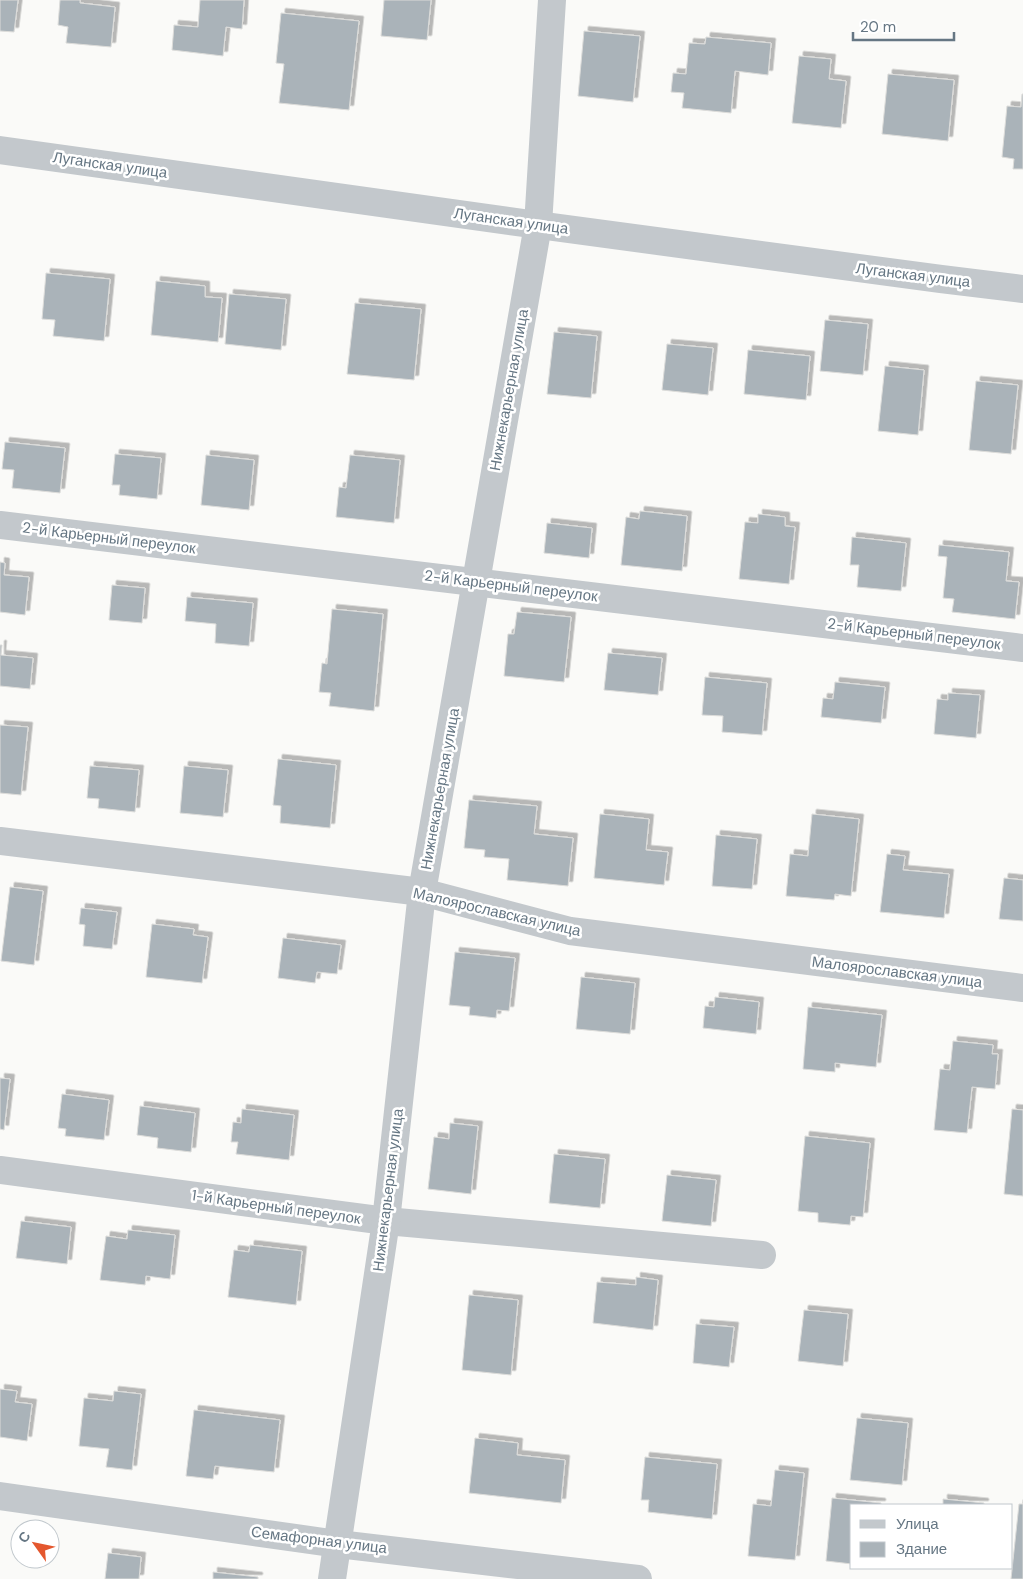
<svg xmlns="http://www.w3.org/2000/svg" width="1023" height="1579" font-family="'DM Sans',sans-serif">
<style>
.building{fill:#aab3b9;stroke:#dcdcda;filter:url(#shadow)}
.lines{fill:none;stroke-linecap:round;stroke-linejoin:round}
.street{stroke:#c3c8cc;stroke-width:28}
.labels{text-anchor:middle;dominant-baseline:central;stroke-width:5;stroke-linejoin:round;paint-order:stroke}
.street-label{font-size:15px;fill:#657683;stroke:#fff}
</style>
<defs>
<filter id="shadow"><feDropShadow dx="4.5" dy="-4.5" stdDeviation="0" flood-color="#0004"/></filter>
</defs>
<rect width="100%" height="100%" fill="#fafaf8"/>
<g class="building">
<polygon points="0,0 18,0 14,32 0,31"/>
<polygon points="60,0 80,0 80,3 115,7 111,47 66,43 68,27 58,25"/>
<polygon points="200,0 244,0 242,29 226,27 223,56 172,50 174,25 198,27"/>
<polygon points="384,0 431,0 427,40 381,36"/>
<polygon points="281,13 359,21 349,110 279,103 284,64 276,63"/>
<polygon points="584,31 640,36 633,102 578,96"/>
<polygon points="706,37 771,43 768,75 735,71 731,113 682,108 684,93 671,92 673,73 686,74 689,43 705,44"/>
<polygon points="799,56 831,59 829,79 846,81 841,128 792,123"/>
<polygon points="888,74 954,80 948,141 882,134"/>
<polygon points="1022,94 1023,94 1023,169 1013,169 1014,159 1002,157 1007,106 1021,107"/>
<polygon points="46,273 110,279 104,341 53,336 55,320 42,319"/>
<polygon points="156,281 205,286 205,297 222,298 218,342 151,335"/>
<polygon points="229,294 286,299 281,350 225,344"/>
<polygon points="355,303 421,309 414,380 347,374"/>
<polygon points="825,320 868,324 863,375 820,371"/>
<polygon points="554,332 597,336 591,398 547,394"/>
<polygon points="667,344 713,348 708,395 662,390"/>
<polygon points="748,350 810,356 806,400 744,394"/>
<polygon points="885,366 924,370 918,435 878,431"/>
<polygon points="976,381 1018,385 1011,454 969,450"/>
<polygon points="5,442 65,448 60,493 12,488 14,470 2,469"/>
<polygon points="115,454 161,458 157,499 119,495 120,485 112,485"/>
<polygon points="206,455 254,460 249,510 201,505"/>
<polygon points="350,455 400,460 394,523 336,517 339,487 346,488"/>
<polygon points="640,511 687,516 682,571 621,565 626,517 639,519"/>
<polygon points="758,514 785,517 785,526 795,527 789,584 739,579 745,522 758,523"/>
<polygon points="547,523 592,528 589,558 544,553"/>
<polygon points="852,537 906,543 901,591 857,587 859,565 850,565"/>
<polygon points="939,545 1009,552 1006,581 1019,582 1015,619 952,612 954,599 943,598 947,557 938,556"/>
<polygon points="0,562 5,563 4,575 29,577 25,615 0,612"/>
<polygon points="112,585 145,588 142,623 109,620"/>
<polygon points="187,597 253,603 249,646 215,643 216,624 185,621"/>
<polygon points="332,609 383,614 374,711 329,706 331,693 319,692 322,663 327,664"/>
<polygon points="517,612 571,617 564,682 504,676 508,634 514,634"/>
<polygon points="0,645 2,645 1,655 33,658 30,689 0,686"/>
<polygon points="608,653 662,658 658,695 604,690"/>
<polygon points="705,677 767,683 762,735 722,732 723,716 702,715"/>
<polygon points="835,682 885,687 881,723 821,717 823,698 833,699"/>
<polygon points="948,693 980,695 976,738 934,734 937,699 948,700"/>
<polygon points="0,725 28,727 21,795 0,793"/>
<polygon points="278,759 336,765 330,828 280,823 281,806 273,805"/>
<polygon points="90,766 139,770 135,812 98,808 99,799 87,798"/>
<polygon points="184,766 228,770 223,817 180,813"/>
<polygon points="469,800 537,806 534,834 573,838 568,886 507,880 509,859 484,857 485,850 464,848"/>
<polygon points="600,814 649,819 646,850 668,852 664,885 594,878"/>
<polygon points="812,814 859,819 851,896 835,894 834,900 786,896 790,854 808,856"/>
<polygon points="716,835 757,839 752,889 712,886"/>
<polygon points="887,854 905,856 903,870 949,874 944,918 880,912"/>
<polygon points="1004,878 1023,880 1023,921 999,919"/>
<polygon points="10,887 43,891 34,965 1,961"/>
<polygon points="81,908 117,912 112,949 83,946 85,925 79,924"/>
<polygon points="152,924 194,929 193,935 208,937 202,983 146,977"/>
<polygon points="283,938 341,945 337,974 317,972 315,983 278,978"/>
<polygon points="455,952 515,958 509,1011 497,1010 496,1018 469,1015 470,1007 449,1005"/>
<polygon points="581,977 635,983 630,1034 576,1029"/>
<polygon points="715,997 759,1002 756,1034 703,1028 705,1006 714,1007"/>
<polygon points="808,1007 882,1015 876,1067 835,1063 835,1072 803,1069"/>
<polygon points="953,1041 993,1045 992,1054 998,1054 995,1089 972,1087 967,1133 934,1130 940,1069 950,1070"/>
<polygon points="0,1078 10,1079 4,1130 0,1129"/>
<polygon points="62,1094 109,1100 104,1140 65,1136 66,1129 58,1128"/>
<polygon points="140,1106 195,1113 191,1152 157,1148 158,1138 137,1135"/>
<polygon points="242,1109 294,1115 289,1160 236,1154 238,1142 231,1142 233,1122 241,1123"/>
<polygon points="1012,1109 1023,1110 1023,1196 1004,1194"/>
<polygon points="450,1123 478,1126 471,1194 428,1189 434,1137 449,1139"/>
<polygon points="805,1136 870,1143 863,1217 851,1216 850,1225 818,1222 818,1213 798,1211"/>
<polygon points="554,1154 605,1159 600,1208 549,1203"/>
<polygon points="667,1175 716,1180 711,1226 662,1221"/>
<polygon points="21,1221 71,1227 67,1264 16,1258"/>
<polygon points="128,1230 175,1235 170,1279 146,1276 145,1285 100,1280 106,1236 127,1239"/>
<polygon points="250,1245 302,1251 296,1305 228,1297 234,1250 249,1252"/>
<polygon points="636,1277 658,1280 653,1330 593,1323 597,1282 636,1285"/>
<polygon points="469,1295 518,1300 511,1375 462,1370"/>
<polygon points="804,1310 848,1314 843,1366 798,1361"/>
<polygon points="696,1324 734,1327 729,1367 693,1363"/>
<polygon points="0,1389 17,1391 15,1402 32,1404 27,1441 0,1437"/>
<polygon points="114,1391 141,1394 132,1470 106,1467 109,1449 79,1446 84,1398 113,1401"/>
<polygon points="194,1410 280,1420 274,1472 215,1466 213,1479 186,1476"/>
<polygon points="857,1418 908,1423 902,1485 850,1480"/>
<polygon points="475,1438 518,1443 517,1455 565,1460 561,1503 469,1493"/>
<polygon points="645,1457 717,1464 712,1519 648,1512 649,1500 641,1500"/>
<polygon points="775,1470 804,1473 795,1560 748,1556 753,1504 771,1506"/>
<polygon points="832,1498 881,1503 881,1505 852,1505 852,1564 826,1561"/>
<polygon points="943,1499 984,1503 984,1505 943,1505"/>
<polygon points="1019,1504 1023,1504 1023,1579 1011,1579"/>
<polygon points="108,1553 141,1557 139,1579 105,1579"/>
<polygon points="213,1572 258,1577 258,1579 213,1579"/>
</g>
<g class="lines">
<g class="street">
<polyline points="0,150 538,225 941,279 1023,289"/>
<polyline points="0,525 1023,648"/>
<polyline points="0,841 422,892 570,931 1023,988"/>
<polyline points="0,1170 386,1221 762,1255"/>
<polyline points="0,1496 338,1544 638,1579"/>
<polyline points="332,1579 386,1221 422,892 538,225 552,0"/>
</g>
</g>
<g class="labels">
<g class="street-label">
<text transform="translate(110 165) rotate(8)">Луганская улица</text>
<text transform="translate(511 221) rotate(8)">Луганская улица</text>
<text transform="translate(913 275) rotate(7)">Луганская улица</text>
<text transform="translate(509 390) rotate(-80)">Нижнекарьерная улица</text>
<text transform="translate(109 538) rotate(7)">2-й Карьерный переулок</text>
<text transform="translate(511 586) rotate(7)">2-й Карьерный переулок</text>
<text transform="translate(914 634) rotate(7)">2-й Карьерный переулок</text>
<text transform="translate(440 789) rotate(-80)">Нижнекарьерная улица</text>
<text transform="translate(497 912) rotate(13)">Малоярославская улица</text>
<text transform="translate(897 972) rotate(7)">Малоярославская улица</text>
<text transform="translate(388 1190) rotate(-83)">Нижнекарьерная улица</text>
<text transform="translate(276 1207) rotate(8)">1-й Карьерный переулок</text>
<text transform="translate(319 1540) rotate(7)">Семафорная улица</text>
</g>
</g>
<rect x="850" y="1504" width="162" height="65" fill="#ffffff" stroke="#c1c8cd"/>
<rect x="860" y="1520" width="25" height="8" fill="#c3c8cc" stroke="#c1c8cd"/>
<text x="896" y="1529" font-size="15" fill="#657683">Улица</text>
<rect x="860" y="1542" width="25" height="15" fill="#aab3b9" stroke="#c1c8cd"/>
<text x="896" y="1554" font-size="15" fill="#657683">Здание</text>
<g transform="translate(35 1544) rotate(303)"><circle r="24" fill="#ffffff" stroke="#c1c8cd"/>
<path d="M0-4L9 19L0 12L-9 19Z" fill="#e4572e"/>
<text y="-8" font-size="14" font-weight="bold" text-anchor="middle" fill="#657683">С</text>
</g>
<path d="M853 32v8h101v-8" fill="none" stroke="#657683" stroke-width="2.5"/>
<text x="860" y="32" font-size="15" fill="#657683" stroke="#ffffff" stroke-width="4" paint-order="stroke">20 m</text>
</svg>
